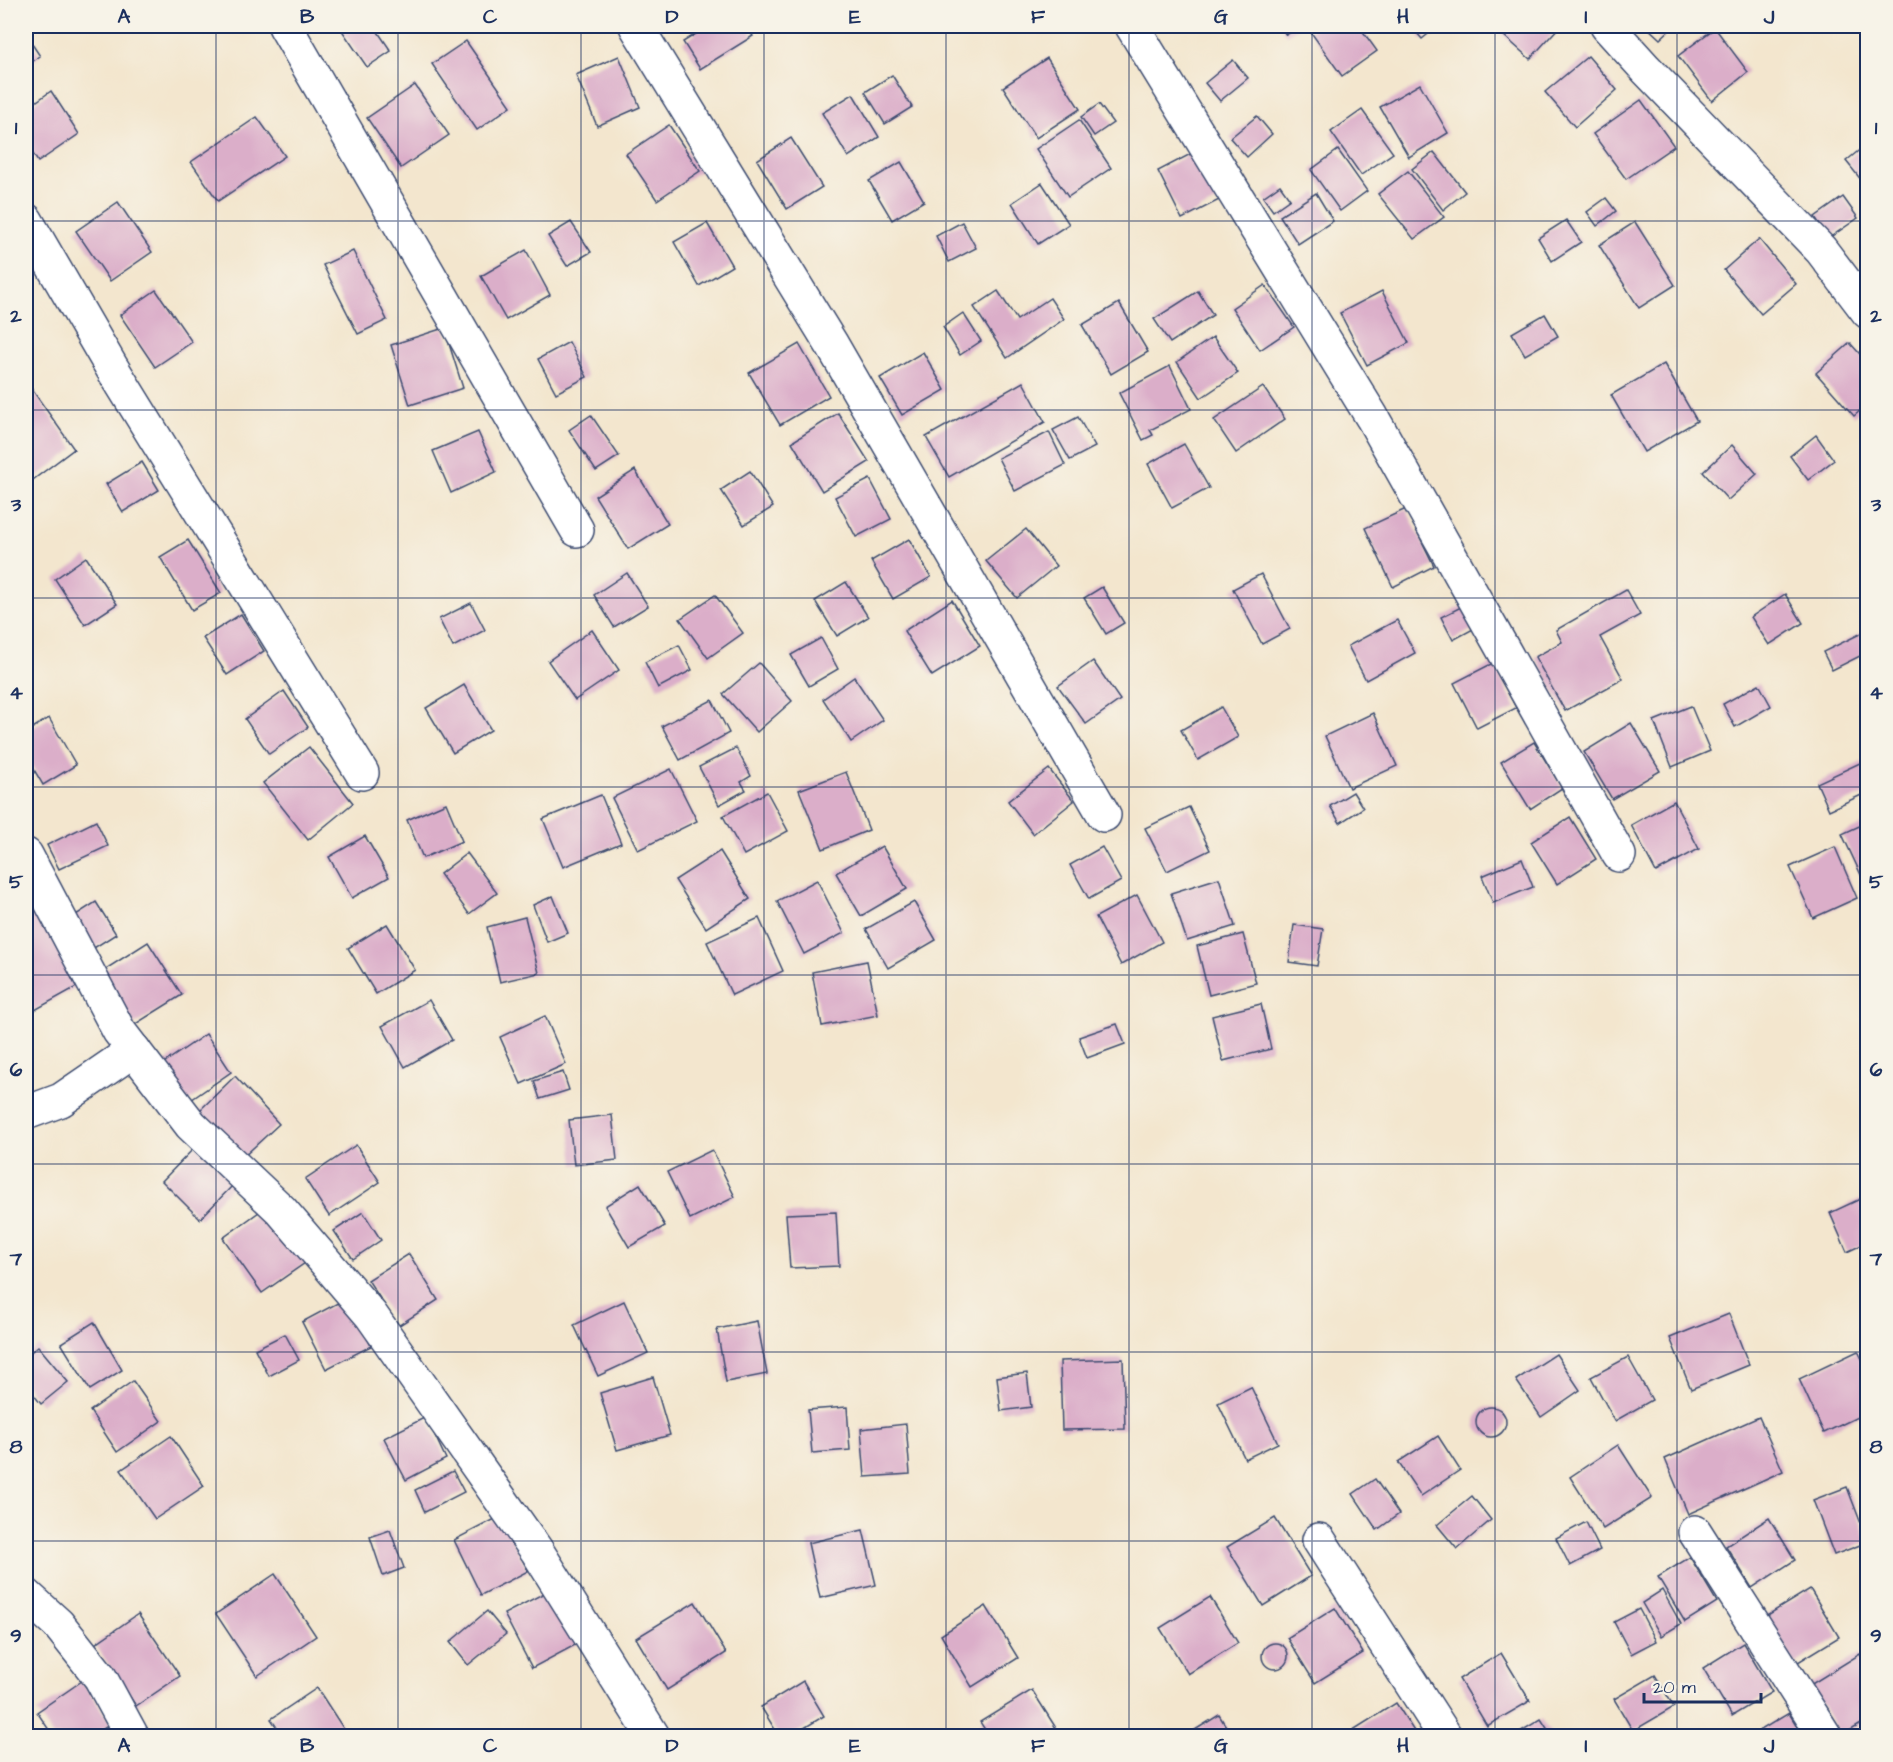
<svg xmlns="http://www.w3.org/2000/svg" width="1893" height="1762" font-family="'Architects Daughter',sans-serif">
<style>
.building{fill:#dbaec9}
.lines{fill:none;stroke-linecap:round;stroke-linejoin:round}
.street-casing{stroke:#3b4a6f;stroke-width:36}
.street{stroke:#fff;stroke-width:33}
.grid{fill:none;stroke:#1b2f5e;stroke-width:1.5;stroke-opacity:0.55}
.neatline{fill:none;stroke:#1b2f5e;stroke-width:2}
.grid-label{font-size:20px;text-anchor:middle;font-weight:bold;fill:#1b2f5e}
</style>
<rect width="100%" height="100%" fill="#f7f3e8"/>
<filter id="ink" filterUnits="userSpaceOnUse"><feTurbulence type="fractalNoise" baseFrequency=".0167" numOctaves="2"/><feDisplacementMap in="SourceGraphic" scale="12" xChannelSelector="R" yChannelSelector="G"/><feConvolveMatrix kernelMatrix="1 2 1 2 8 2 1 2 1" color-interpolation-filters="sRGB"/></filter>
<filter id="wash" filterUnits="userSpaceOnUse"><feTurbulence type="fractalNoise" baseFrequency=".008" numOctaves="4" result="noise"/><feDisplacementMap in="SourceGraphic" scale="24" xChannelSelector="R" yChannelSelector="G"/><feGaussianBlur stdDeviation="1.35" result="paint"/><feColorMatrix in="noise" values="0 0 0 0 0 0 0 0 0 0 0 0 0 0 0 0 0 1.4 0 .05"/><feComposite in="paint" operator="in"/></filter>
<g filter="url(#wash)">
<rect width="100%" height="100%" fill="#f3e6ce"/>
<g id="blocks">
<g class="building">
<polygon points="339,26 374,26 391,51 367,67"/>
<polygon points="690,26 746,26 753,36 700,69 683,42 696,34"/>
<polygon points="1280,26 1301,26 1286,35"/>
<polygon points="1318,26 1359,26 1377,51 1342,76 1310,31"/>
<polygon points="1411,26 1438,26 1422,39"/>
<polygon points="1493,26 1560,26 1530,59"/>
<polygon points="1646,26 1674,26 1660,39"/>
<polygon points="1715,28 1748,72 1712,101 1678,56"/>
<polygon points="26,35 40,56 26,66"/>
<polygon points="466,41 511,106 477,130 432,64"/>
<polygon points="619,56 640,107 597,126 576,75"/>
<polygon points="1588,56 1617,90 1575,127 1545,92"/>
<polygon points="1047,58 1080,109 1036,138 1003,87"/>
<polygon points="1233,60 1248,78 1220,101 1205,83"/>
<polygon points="892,75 912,107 885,124 865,92"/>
<polygon points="1420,84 1448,133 1409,157 1380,107"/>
<polygon points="415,85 449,135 401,168 367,118"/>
<polygon points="51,91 79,134 38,162 26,143 26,109"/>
<polygon points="853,94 879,137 848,157 822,113"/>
<polygon points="1641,100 1674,146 1626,179 1593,134"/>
<polygon points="1099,104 1113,123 1094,136 1081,117"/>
<polygon points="1362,110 1393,153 1361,175 1331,132"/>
<polygon points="1257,116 1272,134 1247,157 1230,138"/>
<polygon points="257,117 285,156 218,201 191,162"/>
<polygon points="1079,120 1111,168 1068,197 1036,149"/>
<polygon points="669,125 700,171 657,200 626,154"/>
<polygon points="791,138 822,187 787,209 757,160"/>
<polygon points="1868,143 1868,184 1866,186 1846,161"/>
<polygon points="1204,147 1229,195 1182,219 1158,171"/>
<polygon points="1338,150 1367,191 1340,211 1311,170"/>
<polygon points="1434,152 1465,192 1443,210 1412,169"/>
<polygon points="901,162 924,201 892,220 869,181"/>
<polygon points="1408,171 1444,217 1414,239 1378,194"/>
<polygon points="1042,183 1069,224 1038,244 1012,203"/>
<polygon points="1280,185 1290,199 1273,211 1263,197"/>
<polygon points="1316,193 1333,221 1298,244 1280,216"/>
<polygon points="1843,197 1858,218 1829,238 1815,217"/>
<polygon points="1606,198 1616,211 1597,226 1587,212"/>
<polygon points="118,202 152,252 110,281 76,231"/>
<polygon points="1566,220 1581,242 1552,261 1538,238"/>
<polygon points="571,222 591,252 567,266 548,236"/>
<polygon points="962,222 976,248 949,262 936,236"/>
<polygon points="1635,222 1675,285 1639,308 1599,245"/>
<polygon points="707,223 732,266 699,286 674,242"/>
<polygon points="1759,239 1796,284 1761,314 1724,270"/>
<polygon points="526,250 550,295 506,320 481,276"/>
<polygon points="353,251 387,320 358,334 323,265"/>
<polygon points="1265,285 1294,327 1260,350 1232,308"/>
<polygon points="156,290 192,342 155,367 120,315"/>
<polygon points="998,291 1017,320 1050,298 1064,319 1007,358 974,307"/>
<polygon points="1198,291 1213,315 1170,343 1154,319"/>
<polygon points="1382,291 1409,343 1367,365 1340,313"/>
<polygon points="1119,303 1148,352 1111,374 1082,325"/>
<polygon points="963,313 981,341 960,355 943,327"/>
<polygon points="1545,314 1558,336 1525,355 1512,333"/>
<polygon points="444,328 463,388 410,405 391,345"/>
<polygon points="1213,337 1238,373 1201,398 1177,362"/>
<polygon points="569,342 587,377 556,393 538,359"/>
<polygon points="1850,343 1868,363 1868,404 1854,416 1816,373"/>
<polygon points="799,344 829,396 780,425 749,373"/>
<polygon points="923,352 945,390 902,415 880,378"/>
<polygon points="1664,364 1697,421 1644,452 1611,395"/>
<polygon points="1170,366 1191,409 1150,430 1153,435 1143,440 1119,393"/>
<polygon points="26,381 74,449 26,485"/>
<polygon points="1023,382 1045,422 949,477 926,437"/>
<polygon points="1263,387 1285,419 1236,453 1214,420"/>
<polygon points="838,413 869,462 822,491 792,442"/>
<polygon points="591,415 619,456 596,471 569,430"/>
<polygon points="1078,417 1095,447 1070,460 1053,430"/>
<polygon points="478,432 496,472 451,493 433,451"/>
<polygon points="1049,432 1065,465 1015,491 998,458"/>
<polygon points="1816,435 1834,460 1808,480 1790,456"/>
<polygon points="1184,444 1209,488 1172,508 1148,464"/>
<polygon points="1732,445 1757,474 1728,500 1703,472"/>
<polygon points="142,462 159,490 123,512 106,484"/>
<polygon points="635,470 668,524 628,549 595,496"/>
<polygon points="750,471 773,507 744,525 721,490"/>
<polygon points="870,479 891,519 856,537 835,497"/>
<polygon points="1406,509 1434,566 1393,587 1365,528"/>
<polygon points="1026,529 1056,566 1017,598 986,561"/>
<polygon points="909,539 931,577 893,599 871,561"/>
<polygon points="188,540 221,593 192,610 160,557"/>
<polygon points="86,557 117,604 85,625 55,579"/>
<polygon points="627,573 648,606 614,627 594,595"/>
<polygon points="1261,574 1290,629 1262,644 1233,589"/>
<polygon points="846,582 868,617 837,636 815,601"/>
<polygon points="1102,587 1124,623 1106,634 1084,598"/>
<polygon points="1626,590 1640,615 1600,637 1623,679 1565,711 1535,657 1562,642 1556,630"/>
<polygon points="1785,594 1803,623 1769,645 1751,617"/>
<polygon points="715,595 743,633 708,658 680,619"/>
<polygon points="952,600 980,646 932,676 904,631"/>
<polygon points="471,603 485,630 453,647 439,619"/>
<polygon points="1465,605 1477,627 1453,640 1441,617"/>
<polygon points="241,614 264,651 227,675 203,638"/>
<polygon points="1397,620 1415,653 1366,680 1348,646"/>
<polygon points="592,630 619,670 575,700 548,661"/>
<polygon points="1868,630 1868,652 1832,670 1823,652"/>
<polygon points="821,638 838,669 809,686 791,655"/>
<polygon points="679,645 692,670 658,688 645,662"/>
<polygon points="1093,661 1120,700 1086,724 1058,686"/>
<polygon points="759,663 792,701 757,732 723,694"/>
<polygon points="1493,663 1516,708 1477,728 1454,683"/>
<polygon points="854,677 883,720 851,742 823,699"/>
<polygon points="1759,684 1771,706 1735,727 1723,704"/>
<polygon points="464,685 491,730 453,753 426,708"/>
<polygon points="284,691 308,727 269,754 245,719"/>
<polygon points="712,700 729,733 680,760 662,726"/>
<polygon points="1691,706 1710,751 1672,767 1654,721"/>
<polygon points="1221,707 1238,737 1198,760 1181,730"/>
<polygon points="1373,713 1397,766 1349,788 1325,736"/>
<polygon points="49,718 76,765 43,785 26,756 26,732"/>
<polygon points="1631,723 1660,771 1612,799 1584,752"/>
<polygon points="1534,742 1562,788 1530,809 1501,762"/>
<polygon points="309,747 353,803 308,840 263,783"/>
<polygon points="736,748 751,776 741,782 746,790 719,805 699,767"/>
<polygon points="1862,762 1868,776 1868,792 1829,810 1817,783"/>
<polygon points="671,769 697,821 638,850 612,798"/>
<polygon points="1049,769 1074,801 1033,834 1008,801"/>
<polygon points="846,772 869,830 823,849 799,790"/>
<polygon points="767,792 788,831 744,855 723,816"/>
<polygon points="1353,792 1363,808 1340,823 1330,806"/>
<polygon points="601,795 621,843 563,867 543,819"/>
<polygon points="1674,801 1699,849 1656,872 1631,825"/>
<polygon points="446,803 462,841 423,858 407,820"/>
<polygon points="1189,807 1210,850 1167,871 1145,828"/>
<polygon points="1570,817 1596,859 1557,884 1531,842"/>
<polygon points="96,821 108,846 59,869 47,845"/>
<polygon points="1868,822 1868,874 1862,877 1842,834"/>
<polygon points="365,836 389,877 352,898 329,857"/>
<polygon points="882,846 907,889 861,916 836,873"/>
<polygon points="1102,847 1121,881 1089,899 1070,865"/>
<polygon points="1835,847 1857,898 1813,918 1790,867"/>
<polygon points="720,851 750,899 706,928 675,880"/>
<polygon points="467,853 497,893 469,914 440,874"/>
<polygon points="1522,859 1533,887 1493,903 1482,876"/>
<polygon points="1219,878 1235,926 1187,941 1171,893"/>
<polygon points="817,880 844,933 804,954 777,901"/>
<polygon points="1137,895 1162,942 1121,965 1096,917"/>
<polygon points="553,896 568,933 547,942 533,905"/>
<polygon points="96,902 116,934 86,953 65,922"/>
<polygon points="914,902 936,940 888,968 866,929"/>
<polygon points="39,909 80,985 26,1015 26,917"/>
<polygon points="525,917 539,973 500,982 487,927"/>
<polygon points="759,918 783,971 732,995 707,942"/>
<polygon points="387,924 415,970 376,994 348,948"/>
<polygon points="1294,925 1323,929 1317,966 1289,962"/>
<polygon points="1243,934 1256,983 1209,995 1197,946"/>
<polygon points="148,942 182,995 134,1025 101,972"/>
<polygon points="867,961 878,1015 822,1026 812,972"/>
<polygon points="429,1000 452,1040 405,1067 382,1026"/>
<polygon points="1261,1004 1271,1049 1223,1061 1212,1016"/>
<polygon points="545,1016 566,1064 521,1084 500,1037"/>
<polygon points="1117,1024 1125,1044 1087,1058 1079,1037"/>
<polygon points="206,1034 231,1072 185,1104 158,1067"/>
<polygon points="563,1072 569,1090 540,1099 534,1081"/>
<polygon points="235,1076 279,1124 240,1160 197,1113"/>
<polygon points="612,1115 617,1160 574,1165 569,1120"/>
<polygon points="197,1145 235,1183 200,1219 162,1181"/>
<polygon points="356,1145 380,1182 329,1216 305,1179"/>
<polygon points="712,1150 735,1197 690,1219 667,1172"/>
<polygon points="640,1184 665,1226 629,1247 605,1206"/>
<polygon points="1860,1199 1868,1216 1868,1242 1847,1252 1830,1213"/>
<polygon points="266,1207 305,1263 262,1293 223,1238"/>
<polygon points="363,1212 381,1240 353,1259 334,1231"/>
<polygon points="836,1212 839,1266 790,1268 786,1214"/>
<polygon points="409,1254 438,1300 398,1326 368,1280"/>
<polygon points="347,1298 371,1346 326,1369 302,1322"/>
<polygon points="624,1301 648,1353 598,1376 574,1325"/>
<polygon points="1729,1314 1749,1365 1691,1389 1670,1338"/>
<polygon points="757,1321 767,1374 726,1382 717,1329"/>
<polygon points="94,1322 122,1370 90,1390 61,1343"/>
<polygon points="285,1334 299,1360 269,1376 255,1349"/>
<polygon points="38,1346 68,1382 41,1404 26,1385 26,1356"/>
<polygon points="1858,1351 1868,1371 1868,1412 1824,1433 1799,1379"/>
<polygon points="1556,1354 1580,1390 1541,1417 1516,1380"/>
<polygon points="1628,1357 1652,1400 1615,1421 1591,1377"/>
<polygon points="1123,1359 1125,1429 1062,1430 1060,1361"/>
<polygon points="1027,1373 1031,1407 1001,1411 997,1377"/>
<polygon points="653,1377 670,1435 617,1450 600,1393"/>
<polygon points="133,1381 161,1421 117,1452 90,1411"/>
<polygon points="1251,1387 1278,1443 1245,1459 1218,1403"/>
<circle cx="1491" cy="1422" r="15"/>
<polygon points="847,1407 850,1450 812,1453 808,1410"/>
<polygon points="426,1417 446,1459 406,1480 384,1438"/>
<polygon points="1759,1417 1783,1471 1688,1514 1665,1459"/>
<polygon points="906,1424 910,1474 865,1477 861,1429"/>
<polygon points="171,1436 204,1486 155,1519 121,1470"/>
<polygon points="1438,1436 1460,1470 1421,1496 1398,1462"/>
<polygon points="1618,1445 1652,1498 1603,1529 1570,1477"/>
<polygon points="453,1471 464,1492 425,1512 415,1490"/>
<polygon points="1375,1479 1399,1514 1377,1530 1353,1494"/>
<polygon points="1847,1487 1868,1542 1834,1555 1813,1500"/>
<polygon points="1472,1496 1491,1520 1457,1549 1437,1525"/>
<polygon points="501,1516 528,1571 481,1595 454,1540"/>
<polygon points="1275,1518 1311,1576 1263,1606 1227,1547"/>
<polygon points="1769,1518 1795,1560 1752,1588 1726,1546"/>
<polygon points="1586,1522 1600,1550 1570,1566 1556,1538"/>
<polygon points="390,1530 404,1568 383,1576 370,1537"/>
<polygon points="863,1530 876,1585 820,1598 808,1543"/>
<polygon points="1690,1557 1717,1602 1685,1622 1658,1577"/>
<polygon points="275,1574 316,1636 257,1676 216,1614"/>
<polygon points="552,1589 579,1643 532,1668 504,1614"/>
<polygon points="1810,1589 1839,1637 1795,1664 1766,1616"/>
<polygon points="1662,1590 1681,1624 1661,1636 1642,1603"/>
<polygon points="1210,1597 1238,1643 1188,1674 1160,1628"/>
<polygon points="695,1602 726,1653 667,1690 636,1638"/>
<polygon points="986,1606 1018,1658 972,1687 941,1635"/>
<polygon points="1335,1608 1363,1653 1315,1683 1287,1638"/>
<polygon points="1639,1609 1656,1641 1631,1654 1614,1622"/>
<polygon points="487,1611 506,1634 468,1665 450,1642"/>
<polygon points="138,1614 180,1676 136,1706 95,1644"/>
<polygon points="1743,1643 1772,1692 1732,1716 1703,1668"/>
<circle cx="1275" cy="1656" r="13"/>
<polygon points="1501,1653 1530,1701 1487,1726 1459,1679"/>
<polygon points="1860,1654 1868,1667 1868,1720 1841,1736 1810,1685"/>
<polygon points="1655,1675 1674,1707 1633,1731 1614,1699"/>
<polygon points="82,1681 111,1724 92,1736 53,1736 37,1712"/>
<polygon points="803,1681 824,1716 791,1736 779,1736 761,1707"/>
<polygon points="317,1688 345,1731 337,1736 283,1736 271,1719"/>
<polygon points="1032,1690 1061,1736 989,1736 980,1722"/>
<polygon points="1396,1703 1417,1736 1353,1736 1350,1732"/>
<polygon points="1789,1713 1803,1736 1758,1736 1756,1733"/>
<polygon points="1219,1715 1232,1736 1188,1736 1187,1735"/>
<polygon points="1541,1719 1552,1736 1513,1736"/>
</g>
</g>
</g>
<g filter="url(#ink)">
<use href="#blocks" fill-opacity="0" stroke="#3b4a6f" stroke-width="1.5"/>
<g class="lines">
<g class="street-casing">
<g id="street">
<polyline points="285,26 577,530"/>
<polyline points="636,26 832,345 1104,815"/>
<polyline points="1132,26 1372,417 1619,855"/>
<polyline points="1607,26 1646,69 1821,250 1868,312"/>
<polyline points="26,220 112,368 362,773"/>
<polyline points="26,855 119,1031 191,1125 281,1210 371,1315 537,1551 653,1736"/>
<polyline points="26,1113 61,1100 134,1050"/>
<polyline points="1695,1532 1825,1736"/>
<polyline points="1319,1540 1445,1736"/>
<polyline points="26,1595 58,1624 100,1677 132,1736"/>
</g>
</g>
<use href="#street" class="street"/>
</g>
</g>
<path class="grid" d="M216,26v1710M398,26v1710M581,26v1710M764,26v1710M946,26v1710M1129,26v1710M1312,26v1710M1495,26v1710M1677,26v1710M26,221h1842M26,410h1842M26,598h1842M26,787h1842M26,975h1842M26,1164h1842M26,1352h1842M26,1541h1842"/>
<rect width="1893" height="1762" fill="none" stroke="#f7f3e8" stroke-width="66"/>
<path d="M1644 1693v9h117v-9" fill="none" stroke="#1b2f5e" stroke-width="3"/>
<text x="1653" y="1693" font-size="18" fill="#1b2f5e" stroke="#f7f3e8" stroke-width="4.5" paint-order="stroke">20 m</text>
<rect x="33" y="33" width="1827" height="1696" class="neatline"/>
<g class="grid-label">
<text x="124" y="23">A</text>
<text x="307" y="23">B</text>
<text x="490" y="23">C</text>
<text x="672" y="23">D</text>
<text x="855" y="23">E</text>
<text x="1038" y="23">F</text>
<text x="1221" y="23">G</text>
<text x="1403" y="23">H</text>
<text x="1586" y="23">I</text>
<text x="1769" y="23">J</text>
<text x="16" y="134">1</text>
<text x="1876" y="134">1</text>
<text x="16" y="322">2</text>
<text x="1876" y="322">2</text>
<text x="16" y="511">3</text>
<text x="1876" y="511">3</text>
<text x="16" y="699">4</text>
<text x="1876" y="699">4</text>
<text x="16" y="888">5</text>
<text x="1876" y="888">5</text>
<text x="16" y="1076">6</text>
<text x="1876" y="1076">6</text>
<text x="16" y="1265">7</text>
<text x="1876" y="1265">7</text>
<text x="16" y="1453">8</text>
<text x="1876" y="1453">8</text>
<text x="16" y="1642">9</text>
<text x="1876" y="1642">9</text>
<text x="124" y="1752">A</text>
<text x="307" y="1752">B</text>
<text x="490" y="1752">C</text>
<text x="672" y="1752">D</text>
<text x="855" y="1752">E</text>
<text x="1038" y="1752">F</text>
<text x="1221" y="1752">G</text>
<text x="1403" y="1752">H</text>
<text x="1586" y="1752">I</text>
<text x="1769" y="1752">J</text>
</g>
</svg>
